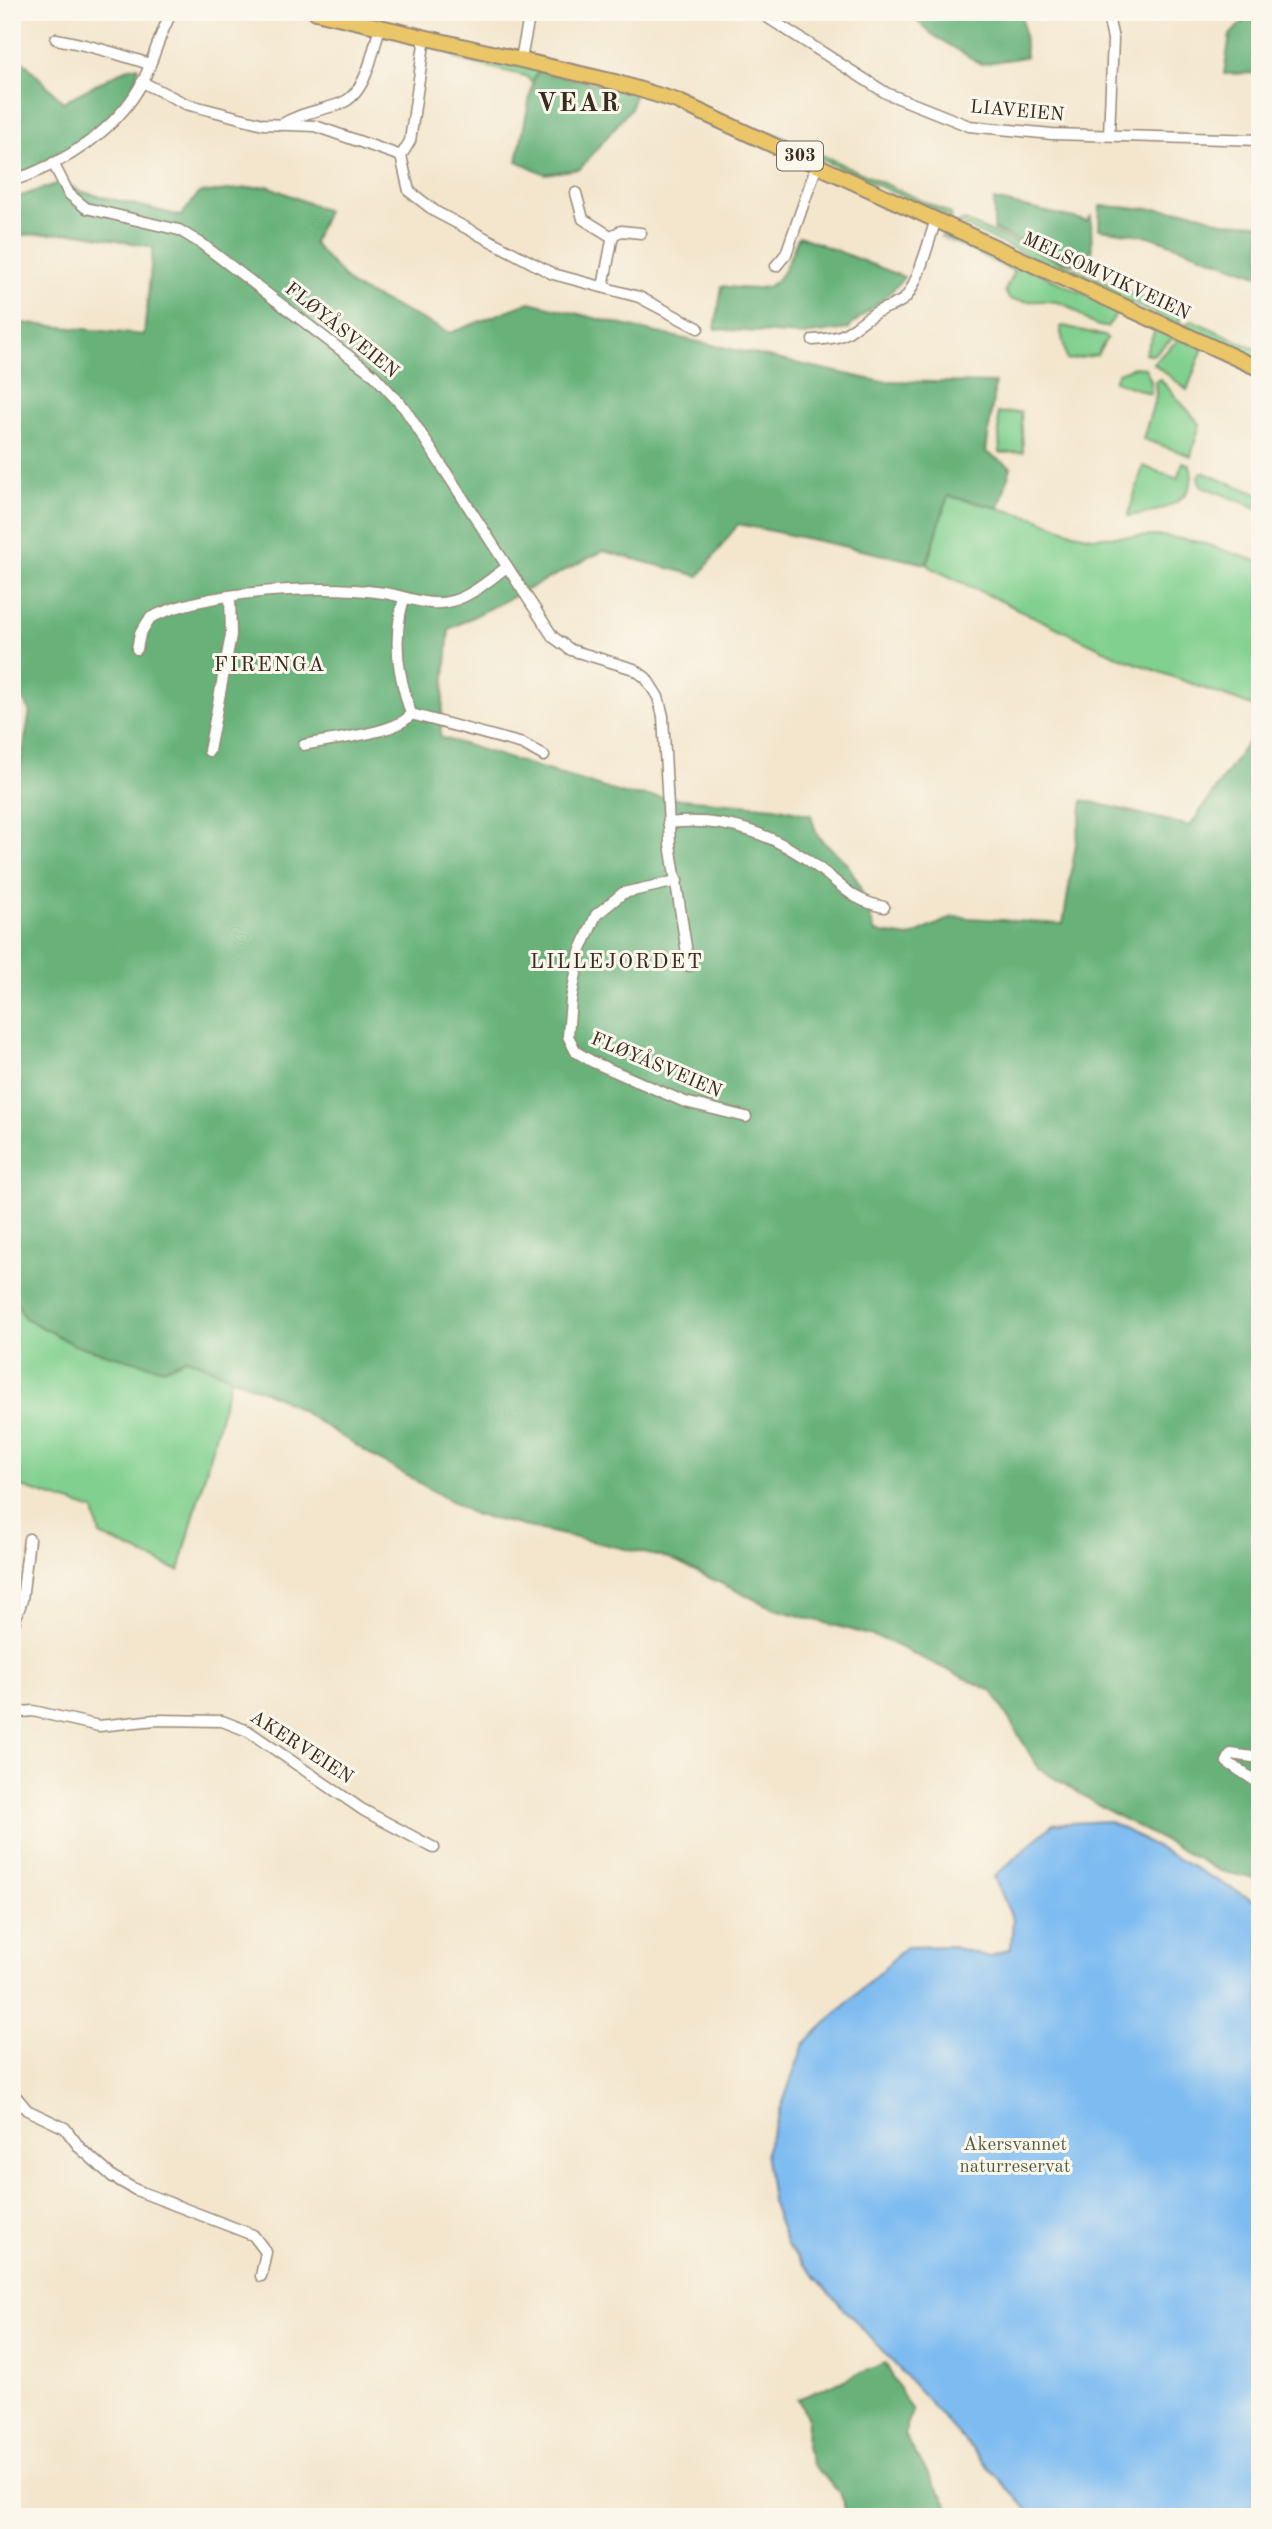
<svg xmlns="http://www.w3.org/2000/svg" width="1272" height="2529" font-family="'Old Standard TT',serif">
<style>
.green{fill:#81d08f;stroke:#5e7d56;stroke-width:2}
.forest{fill:#68b27a;stroke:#526e4c;stroke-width:2}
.water{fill:#7dbbf1;stroke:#5c7288;stroke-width:2}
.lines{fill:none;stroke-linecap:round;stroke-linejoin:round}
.minor-casing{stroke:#978876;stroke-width:13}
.primary-casing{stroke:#978876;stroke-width:18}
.minor{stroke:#fff;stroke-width:10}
.primary{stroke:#eac669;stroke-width:14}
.labels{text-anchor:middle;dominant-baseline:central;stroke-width:6;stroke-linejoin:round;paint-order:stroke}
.shield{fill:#fbf7ec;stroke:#75685c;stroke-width:2}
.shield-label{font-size:18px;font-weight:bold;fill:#3b2a1e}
.street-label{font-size:19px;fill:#3b2a1e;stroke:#fbf7ec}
.park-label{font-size:19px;fill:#505c40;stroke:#fbf7ec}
.neighbourhood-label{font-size:21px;letter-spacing:2px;fill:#3b2a1e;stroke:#fbf7ec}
.district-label{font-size:26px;font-weight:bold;letter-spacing:2px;fill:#3b2a1e;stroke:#fbf7ec}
</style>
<rect width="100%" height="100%" fill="#fbf7ec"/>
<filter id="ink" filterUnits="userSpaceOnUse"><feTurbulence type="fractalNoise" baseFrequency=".0143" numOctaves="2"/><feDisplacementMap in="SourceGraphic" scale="14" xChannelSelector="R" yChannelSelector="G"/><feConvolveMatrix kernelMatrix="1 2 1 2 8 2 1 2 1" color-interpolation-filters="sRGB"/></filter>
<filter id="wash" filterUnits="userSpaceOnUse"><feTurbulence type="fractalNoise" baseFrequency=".00686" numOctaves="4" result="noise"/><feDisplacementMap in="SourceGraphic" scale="28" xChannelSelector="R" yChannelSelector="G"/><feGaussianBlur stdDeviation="1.57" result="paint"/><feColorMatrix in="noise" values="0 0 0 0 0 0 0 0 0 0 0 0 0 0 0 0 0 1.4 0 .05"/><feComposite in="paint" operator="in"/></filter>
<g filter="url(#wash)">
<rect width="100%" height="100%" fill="#f3e6cd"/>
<g class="green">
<polygon points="446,49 539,71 532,83 526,76 456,59"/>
<polygon points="771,132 951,214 952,219 769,136"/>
<polygon points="963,220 1179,314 1180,324 1184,326 1192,320 1260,351 1260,363 958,223"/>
<path d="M943,235l20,3 152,70 1,7 -9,12c-20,0 -27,-16 -43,-23 -17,-7 -38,1 -55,-5l-4,-8 9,-20 -73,-34z"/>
<polygon points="1132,317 1203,348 1187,390 1153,363 1178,340 1173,338 1153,355 1145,353 1155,330 1130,319"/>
<polygon points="1064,326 1104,336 1107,338 1097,355 1067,360 1060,327"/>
<polygon points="1134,367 1145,368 1151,381 1151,394 1114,381 1118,373"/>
<polygon points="1160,379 1200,424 1191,456 1143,439 1156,396 1155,381"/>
<polygon points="1021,412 1023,452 1000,453 998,413"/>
<path d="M1183,462l7,3c11,38 -34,48 -62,51l15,-50 35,13z"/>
<polygon points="1202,472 1260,495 1260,509 1201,486 1198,478"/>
<polygon points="948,495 1036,518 1074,533 1092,537 1163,536 1199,542 1260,562 1260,709 1119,657 933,569 927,564"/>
<polygon points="12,1294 25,1318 187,1358 231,1377 179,1571 100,1535 94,1510 12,1484"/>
</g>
<g class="forest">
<polygon points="907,12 1022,12 1026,57 981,64 933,35"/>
<polygon points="1252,12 1260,12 1260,73 1224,74 1230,35"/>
<path d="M12,50l51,52 63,-33 12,-3c-1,48 -85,97 -126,111z"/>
<polygon points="539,71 635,92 631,108 580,169 545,174 517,161 534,77"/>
<path d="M62,182l17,9 102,25 18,-23 69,-7 59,25 -14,32 39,43 98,47 80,-31 109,27 239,52 117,2 -9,69 25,15 -12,41 -51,-12 -21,68 -189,-40 -39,52 -96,-25 -154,78 -9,108 184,57 151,13 36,8c8,34 15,24 34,47 16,18 22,48 30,70l34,5 44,-20 110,7 20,-124 107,26 70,-102v1156l-40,-9 -108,-58 -73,-44 -47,-78 -112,-53 -105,-29 -105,-50 -195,-44 -99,-57 -94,-59 -95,-41 -23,11 -90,-24 -49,-27 -13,-24v-479l18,-104 -18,-28v-361l132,13 9,-88 -73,-14 -63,2 -5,6v-42z"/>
<polygon points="994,200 1087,221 1091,216 1092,268 1063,261 994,230"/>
<polygon points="1100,206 1191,211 1222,222 1260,224 1260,276 1149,236 1099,229"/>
<path d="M799,236l105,41c-17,23 -37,32 -56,52l-46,6 -87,-6 7,-43c58,8 55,0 77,-50z"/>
<polygon points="885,2363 912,2411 904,2435 955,2517 848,2517 838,2490 812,2464 806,2447 807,2417 798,2399"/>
</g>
<polygon class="water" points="1109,1821 1260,1904 1260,2517 1034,2517 788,2247 773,2207 765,2152 804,2044 906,1947 950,1946 989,1957 1011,1948 1013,1920 994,1877 1053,1824"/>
</g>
<g filter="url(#ink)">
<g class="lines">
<g class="minor-casing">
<g id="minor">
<polyline points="759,12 886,93 969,126 1052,134 1260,140"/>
<polyline points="1107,12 1113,39 1109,135"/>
<path d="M56,39c33,6 63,15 93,25"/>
<polyline points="521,59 530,12"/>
<polyline points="142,82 186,104 263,124 315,126 401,156 409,191 436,212 553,274 639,297 698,328"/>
<path d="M281,125c20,-13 40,-14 61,-22 25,-10 31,-54 38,-76"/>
<polyline points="401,156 410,141 425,37"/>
<polyline points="53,163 69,194 86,208 179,230 202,244 375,376 405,409 553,637 571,650 634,669 646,678 658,697 663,716 670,844 689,966"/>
<path d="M12,181c51,-17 105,-50 131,-100 11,-22 16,-47 29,-69"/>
<polyline points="576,193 583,219 612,237"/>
<polyline points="776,266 786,254 817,165"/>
<polyline points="603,287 613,235 621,231 641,233"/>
<path d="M813,340c38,-2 33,-9 62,-27 9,-6 21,-7 29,-14 13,-11 26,-62 32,-80"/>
<path d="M404,598c-12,42 -6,76 7,116"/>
<path d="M137,649l3,-15 10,-16c56,-28 172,-34 234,-25 23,3 44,15 68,8 20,-5 38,-22 55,-34"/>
<polyline points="411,714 523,744 544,756"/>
<path d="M304,745c25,-6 94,-11 107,-31"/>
<polyline points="209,751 231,635 230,596"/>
<path d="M668,823c58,-6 106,10 152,46 25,19 31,31 64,38"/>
<polyline points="677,881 623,893 596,915 580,952 571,1000 568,1036 576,1052 593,1062 685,1102 746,1117"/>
<polyline points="12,1629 22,1600 29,1539"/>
<polyline points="12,1713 33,1711 99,1726 155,1720 222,1721 248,1731 363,1810 434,1848"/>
<polyline points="1260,1758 1231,1754 1227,1762 1260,1784"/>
<polyline points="12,2092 27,2110 65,2128 80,2148 113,2177 136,2190 253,2235 266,2252 261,2276"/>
</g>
</g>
<g class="primary-casing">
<polyline id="primary" points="316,12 615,82 677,101 1260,369"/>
</g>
<use href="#minor" class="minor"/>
<use href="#primary" class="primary"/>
</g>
</g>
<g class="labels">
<rect class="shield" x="777" y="141.5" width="46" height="29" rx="5"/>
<g class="shield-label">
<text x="800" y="156">303</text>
</g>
<g class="street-label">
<text transform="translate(1017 112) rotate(5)">LIAVEIEN</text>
<text transform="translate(1106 277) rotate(25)">MELSOMVIKVEIEN</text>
<text transform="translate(341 331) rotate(39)">FLØYÅSVEIEN</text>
<text transform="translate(656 1066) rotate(23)">FLØYÅSVEIEN</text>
<text transform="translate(301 1748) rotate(33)">AKERVEIEN</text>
</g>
<g class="park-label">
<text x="1015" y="2145">Akersvannet<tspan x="1015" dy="22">naturreservat</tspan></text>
</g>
<g class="neighbourhood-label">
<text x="270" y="665">FIRENGA</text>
<text x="617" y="962">LILLEJORDET</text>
</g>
<g class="district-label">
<text x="579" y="104">VEAR</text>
</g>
</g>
<rect width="1272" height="2529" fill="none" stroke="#fbf7ec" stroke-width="42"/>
</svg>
